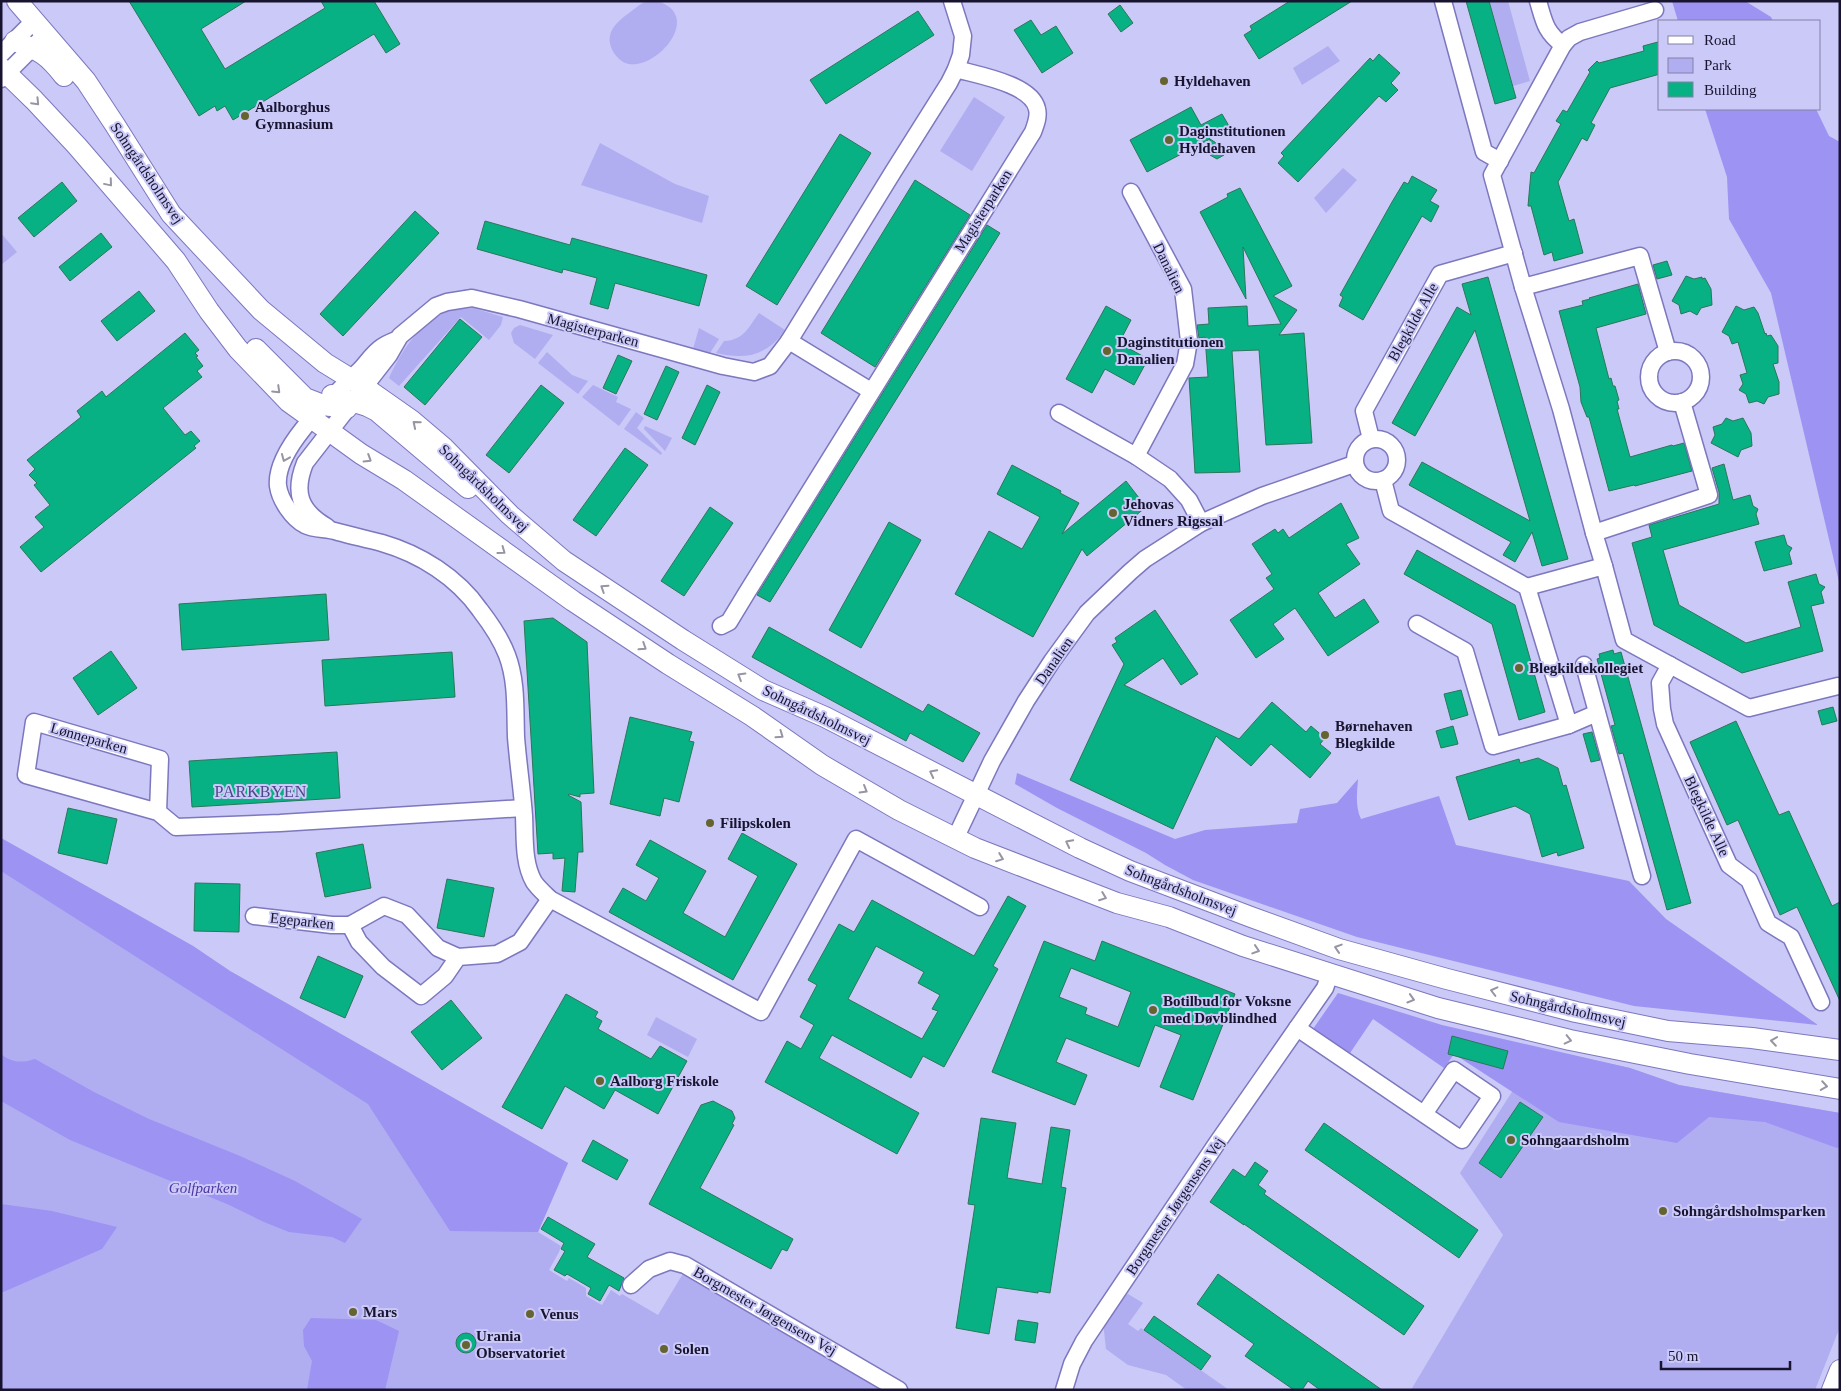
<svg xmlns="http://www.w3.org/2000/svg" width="1841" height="1391" font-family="Georgia,serif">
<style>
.green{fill:#b1adf1}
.forest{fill:#9c93f3}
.building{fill:#08b183;stroke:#2b765b;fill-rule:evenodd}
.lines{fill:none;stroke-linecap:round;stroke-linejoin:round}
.minor-casing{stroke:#7d77be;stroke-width:19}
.tertiary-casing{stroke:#7d77be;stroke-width:22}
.minor{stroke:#fff;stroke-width:16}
.tertiary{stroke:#fff;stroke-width:20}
.oneway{stroke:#9795a2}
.poi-dot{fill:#656330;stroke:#cac9f7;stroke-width:2}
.labels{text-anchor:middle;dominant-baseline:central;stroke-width:4;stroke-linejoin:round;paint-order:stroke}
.poi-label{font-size:15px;font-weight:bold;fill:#181430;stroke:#cac9f7;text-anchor:start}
.street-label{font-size:15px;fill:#181430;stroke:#cac9f7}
.park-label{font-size:15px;font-style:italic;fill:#4d36a4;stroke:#cac9f7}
.neighbourhood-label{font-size:16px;letter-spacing:1px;fill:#4d4688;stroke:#cac9f7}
</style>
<rect width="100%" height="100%" fill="#cac9f7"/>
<g class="green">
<path d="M657,1c50,15 -6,76 -34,61 -6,-4 -10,-9 -12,-15 -6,-18 10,-28 22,-37 4,-3 8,-7 13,-8 3,-1 7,-1 11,-1z"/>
<polygon points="1489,1 1508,1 1530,81 1513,86"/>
<polygon points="1328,46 1340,61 1302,85 1293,68"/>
<polygon points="974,97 1005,117 972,171 940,151"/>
<polygon points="600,143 675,184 709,196 702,223 581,185"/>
<polygon points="1343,168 1357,180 1326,213 1314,198"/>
<polygon points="1,233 17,252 1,265"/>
<path d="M473,308l30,9 -2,8 -12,15 -28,-23 -62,69 -10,-8c12,-27 33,-60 64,-68 6,-1 14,-1 20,-2z"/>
<path d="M759,313l26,17c-18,26 -40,30 -69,23l8,-12c20,-1 24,-13 35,-28z"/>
<polygon points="520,325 553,335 535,359 514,343 511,333 514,328"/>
<polygon points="699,328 719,339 710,353 693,349"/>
<polygon points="547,352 572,375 588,381 578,394 538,363"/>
<polygon points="593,385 618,397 616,402 631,409 619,426 582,397"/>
<polygon points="636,412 644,418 637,428 662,453 661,455 624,429"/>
<polygon points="645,426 672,438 665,451 644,429"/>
<polygon points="1,838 193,946 230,971 568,1163 538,1232 561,1246 559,1252 549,1270 567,1281 569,1278 586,1288 586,1296 602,1305 611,1290 620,1296 622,1294 658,1315 687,1267 897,1390 1,1390"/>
<polygon points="656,1017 697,1039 688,1057 647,1035"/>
<polygon points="1540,1048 1630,1068 1679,1085 1840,1113 1840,1327 1815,1390 1411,1390 1503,1235 1460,1173"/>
<polygon points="1128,1294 1143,1303 1128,1324 1138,1331 1141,1328 1229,1390 1187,1390 1166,1375 1128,1365 1106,1349 1103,1322 1121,1298"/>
</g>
<g class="forest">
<polygon points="1672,1 1745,1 1771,17 1773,21 1678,21"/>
<polygon points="1705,109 1816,109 1829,136 1840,142 1840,586 1771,293 1729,219 1727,177"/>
<path d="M1017,773l158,66 30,-9 92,-7 3,-14 37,-6 21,-24c-1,14 -3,27 3,40l78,-23 17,49 173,36 37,38 152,106 -184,-19 -277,-69 -164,-57 -28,-15 -19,-12 -89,-45 -42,-24z"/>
<polygon points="1,838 193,946 230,971 568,1163 538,1232 450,1231 368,1104 1,871"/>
<polygon points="1338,993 1442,1025 1630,1068 1679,1085 1840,1113 1840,1147 1837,1148 1765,1122 1709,1117 1677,1143 1559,1122 1454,1054 1444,1068 1373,1019 1350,1053 1313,1029"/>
<path d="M1,1054c10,9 22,9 34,5l59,33 55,27 91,37 55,25 67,38 -17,24 -13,-6 -43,-5 -25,-10 -37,-18 -157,-64 -69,-39z"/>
<polygon points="1,1204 52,1211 117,1227 102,1249 1,1293"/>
<polygon points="311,1318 376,1320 399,1331 385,1390 307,1390 312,1361 304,1346 303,1330"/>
</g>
<g class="building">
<polygon points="129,1 246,1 201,29 225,69 325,8 321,1 374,1 400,44 386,53 374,34 233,120 225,106 217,111 215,106 199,116"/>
<polygon points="1290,1 1352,1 1259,59 1244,35 1252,30 1250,26"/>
<polygon points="1466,1 1489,1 1516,98 1495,104"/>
<polygon points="1120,5 1133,23 1121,32 1108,14"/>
<polygon points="918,11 934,35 826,104 810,80"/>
<polygon points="1031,20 1041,35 1056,26 1073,53 1042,73 1014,30"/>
<polygon points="1658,42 1660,50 1660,74 1610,88 1591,123 1595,125 1587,141 1582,138 1558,182 1569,221 1574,219 1583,253 1554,261 1552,252 1544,255 1531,206 1528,206 1531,172 1534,173 1561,124 1556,121 1563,110 1567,112 1590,72 1588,70 1597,61 1599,63 1644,51 1643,46"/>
<polygon points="1379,54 1400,73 1391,83 1398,90 1386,102 1379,96 1298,182 1278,163 1284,156 1281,153 1370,58 1373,61"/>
<polygon points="1191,107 1201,125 1222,114 1229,126 1208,137 1210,139 1147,172 1130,140"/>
<polygon points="840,134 871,153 777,305 746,286"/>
<polygon points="1210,139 1224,148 1224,155 1217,159 1210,155"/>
<polygon points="1412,176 1437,190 1430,201 1439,206 1431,222 1422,216 1363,320 1339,306 1343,297 1340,295 1392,202 1404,182 1408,184"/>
<polygon points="915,180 970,215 875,367 821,333"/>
<polygon points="62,182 77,201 34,237 18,218"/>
<polygon points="1240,188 1292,286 1273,296 1297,310 1279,335 1304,333 1312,443 1266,445 1259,350 1232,351 1240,472 1195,473 1189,378 1208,377 1205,337 1199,338 1197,325 1209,324 1208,308 1247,306 1248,326 1281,324 1243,247 1246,299 1200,212 1228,197 1227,194"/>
<polygon points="415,211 439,233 343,336 320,314"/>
<polygon points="485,221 570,245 572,238 707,275 699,306 615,283 608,309 590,304 597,278 563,269 562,273 477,249"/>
<polygon points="987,225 1000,233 770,602 757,595"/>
<polygon points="101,233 112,247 70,281 59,267"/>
<polygon points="1667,261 1672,275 1657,279 1653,265"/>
<polygon points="1686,276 1694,279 1702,277 1702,279 1705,278 1711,289 1712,305 1701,308 1697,315 1690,311 1681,314 1679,305 1672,301"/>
<polygon points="1488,277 1568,559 1542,566 1532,532 1515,562 1503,555 1511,542 1409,485 1422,462 1530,521 1475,330 1415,436 1392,423 1457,307 1471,315 1462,284"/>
<polygon points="1638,284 1646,314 1596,328 1609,379 1611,378 1613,386 1615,386 1619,400 1617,401 1619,409 1617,409 1630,457 1672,445 1673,446 1684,443 1692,471 1635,486 1634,485 1609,491 1589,417 1587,417 1581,402 1580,387 1559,311 1583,305 1582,301 1590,299 1589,298"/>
<polygon points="139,291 155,311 117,341 101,321"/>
<polygon points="1106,306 1131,320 1119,343 1148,359 1134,385 1105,369 1092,393 1066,379"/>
<polygon points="1736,306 1744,310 1754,307 1758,313 1765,334 1766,333 1767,336 1771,335 1778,346 1778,363 1773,364 1779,382 1779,394 1768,397 1764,404 1757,401 1749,403 1746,394 1739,390 1743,384 1740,375 1747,373 1738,342 1732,344 1729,336 1722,332"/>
<polygon points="460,319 482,337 425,405 404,387"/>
<polygon points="185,333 199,350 195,353 198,356 196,357 203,366 197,371 202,377 163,408 185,435 191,431 200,441 194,446 196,448 41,572 20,547 44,527 35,517 50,505 34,485 37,483 29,475 35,469 27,460 81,417 77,411 102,391 106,397"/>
<polygon points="618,355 632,361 616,394 603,388"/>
<polygon points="666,366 679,372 657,420 644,414"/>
<polygon points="541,385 564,403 509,473 486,455"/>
<polygon points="707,385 720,392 695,445 682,438"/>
<polygon points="1726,418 1733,421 1743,418 1751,433 1752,446 1741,450 1738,457 1711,443 1715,435 1713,427 1722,424"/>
<polygon points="625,448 648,465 596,536 573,520"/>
<polygon points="1724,464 1733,500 1750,495 1753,506 1758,509 1756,514 1759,524 1663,550 1679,605 1746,643 1801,627 1788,582 1816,574 1819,584 1825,587 1821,592 1824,603 1811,606 1823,651 1742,673 1654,625 1632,543 1652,537 1649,525 1719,504 1719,492 1712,468"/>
<polygon points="1012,465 1061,491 1060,493 1079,503 1062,534 1126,481 1146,507 1087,556 1082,549 1033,637 955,594 989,531 1022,549 1040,517 997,494"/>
<polygon points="1341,503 1359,538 1346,544 1360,564 1318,593 1335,618 1364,599 1379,622 1328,656 1295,608 1273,624 1284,639 1256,658 1230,620 1274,589 1266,578 1272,574 1252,544 1275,529 1278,533 1283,529 1289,538"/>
<polygon points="710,507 733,523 684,596 661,581"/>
<polygon points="889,522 921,540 861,648 829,630"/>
<polygon points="1784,535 1787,545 1792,548 1789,553 1792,564 1764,571 1755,542"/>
<polygon points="1417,550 1515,605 1545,712 1519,720 1492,624 1404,574"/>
<polygon points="326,594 329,640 182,650 179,604"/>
<polygon points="1155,610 1198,674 1181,685 1163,658 1124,685 1239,739 1272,702 1306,732 1311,726 1325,738 1320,744 1331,753 1310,778 1271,744 1251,766 1216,736 1173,829 1070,780 1124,664 1112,645 1117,642 1115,638"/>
<polygon points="553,618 587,642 594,793 580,794 580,797 569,794 568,795 581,802 583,852 578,852 575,892 562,891 565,858 553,859 553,853 538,854 524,621"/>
<polygon points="769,627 923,712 928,704 980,733 963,762 910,733 906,741 752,657"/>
<polygon points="1613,650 1614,654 1621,652 1691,903 1667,910 1623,753 1619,754 1611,726 1615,725 1597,659 1600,658 1599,654"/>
<polygon points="111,651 137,688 98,715 73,678"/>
<polygon points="452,652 455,697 325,706 322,660"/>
<polygon points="1461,690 1468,715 1451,720 1444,694"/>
<polygon points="1833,707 1837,721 1822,725 1818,711"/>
<polygon points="630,717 692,732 689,741 694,742 679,802 664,798 660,816 610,804"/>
<polygon points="1736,721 1779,815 1789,811 1832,906 1840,902 1840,1001 1797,907 1780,915 1738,820 1727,825 1690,742"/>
<polygon points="1453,726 1458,744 1441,748 1436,731"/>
<polygon points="1592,732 1600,760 1591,762 1583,734"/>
<polygon points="337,752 340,798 192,807 189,761"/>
<polygon points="1538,758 1558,768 1563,786 1566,785 1584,848 1558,856 1557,852 1542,857 1530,814 1515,806 1469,820 1456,777 1519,759 1520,763"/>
<polygon points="68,808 117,819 107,864 58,853"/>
<polygon points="742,833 797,864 733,980 609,912 623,888 646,901 659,878 636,865 650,840 706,871 683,913 725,937 758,876 728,859"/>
<polygon points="363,844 371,888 325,897 316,853"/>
<polygon points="447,879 494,888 484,937 437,928"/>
<polygon points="195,883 240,884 239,932 194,931"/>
<path d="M1008,896l18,10 -33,60 5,3 -54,98 -21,-11 -12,22 -79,-43 -13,23 100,55 -22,41 -132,-72 22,-41 14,8 13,-24 -14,-8 17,-32 -9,-5 31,-56 15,8 18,-32 102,56zM876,946l48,26 -6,11 22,12 -8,14 6,2 -16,28 -74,-40z"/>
<path d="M1044,941l51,20 7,-20 133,53 -42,106 -33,-13 21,-52 -26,-10 -16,42 -73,-29 -10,24 31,13 -12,30 -83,-33zM1071,968l60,24 -13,35 -33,-13 2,-6 -28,-11z"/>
<polygon points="318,956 363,976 345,1018 300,998"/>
<polygon points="566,994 598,1012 595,1017 602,1021 598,1029 651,1059 660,1046 687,1061 658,1114 615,1090 604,1109 565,1086 542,1129 502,1107"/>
<polygon points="451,1000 482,1038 442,1070 411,1032"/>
<polygon points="1452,1036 1508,1051 1503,1069 1448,1054"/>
<polygon points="713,1101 732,1111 735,1118 732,1124 734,1125 700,1188 793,1239 787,1251 782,1249 771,1269 649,1204 701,1105"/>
<polygon points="1520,1102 1543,1117 1501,1178 1479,1163"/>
<polygon points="981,1118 1016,1123 1007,1178 1042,1184 1051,1127 1070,1130 1061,1187 1066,1188 1050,1293 1038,1291 1038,1293 997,1287 989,1334 956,1328 975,1205 968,1204"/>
<polygon points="1324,1123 1478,1230 1459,1258 1305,1150"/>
<polygon points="593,1140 628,1160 617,1180 582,1161"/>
<polygon points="1255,1162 1268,1171 1258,1185 1266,1191 1264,1194 1424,1306 1404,1335 1244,1224 1244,1225 1210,1202 1233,1169 1245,1177"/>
<polygon points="548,1217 595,1244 587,1257 624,1278 619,1291 609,1285 600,1301 588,1294 591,1288 567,1274 565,1276 554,1270 565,1251 561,1249 564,1243 541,1229"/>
<polygon points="1218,1274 1277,1316 1382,1390 1320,1390 1308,1381 1302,1390 1294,1390 1245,1356 1254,1344 1197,1304"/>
<polygon points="1154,1316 1211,1356 1201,1370 1144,1330"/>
<polygon points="1018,1320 1038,1323 1035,1343 1015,1340"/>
<circle cx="466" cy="1343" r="10"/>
</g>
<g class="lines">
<g class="minor-casing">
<g id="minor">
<polyline points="1443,1 1484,152 1500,161"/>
<path d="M1538,1c6,20 7,31 25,44l-71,130 31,112 117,-31 28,96"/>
<polyline points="1563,45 1569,38 1580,32 1655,10"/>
<polyline points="1,54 34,21"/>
<polyline points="1,79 39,41"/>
<polyline points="1131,192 1183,289 1189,341 1185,364 1136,456"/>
<polyline points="1523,287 1561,409 1594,533"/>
<path d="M396,340c-5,2 -10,4 -14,7 -9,6 -16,17 -23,24 -25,24 -85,77 -81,115 2,14 14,32 27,39 10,5 22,3 33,7 15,4 29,7 44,11 38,11 75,34 98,67 10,13 21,29 27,45 10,26 8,55 9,82 2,26 6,52 8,79 1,21 -1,47 10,66 4,6 11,12 16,17l211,113 95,-173 124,68"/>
<polyline points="789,341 871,391"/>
<circle cx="1675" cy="377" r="26"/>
<polyline points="1059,413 1136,456 1170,479 1189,500 1201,523"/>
<circle cx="1376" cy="460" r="21"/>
<polyline points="1371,439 1364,411 1440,274 1514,253"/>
<polyline points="1383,480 1391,511 1527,587 1569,725 1493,746 1465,651 1417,624"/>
<path d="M327,527c-27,-16 -34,-34 -22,-64l84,-108 11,-19 36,-30 11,-4 25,-4 47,11 204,57 31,6 16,-6 19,-25 104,-169 56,-89 7,-14 5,-14 2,-19 -11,-35"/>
<polyline points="1604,566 1594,533 1709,495 1682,402"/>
<polyline points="1527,587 1604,566 1624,640 1749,708 1838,686"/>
<path d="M721,626l8,-4 17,-28 287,-462c3,-8 6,-16 4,-23 -5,-25 -60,-34 -81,-40"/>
<polyline points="1584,665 1642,876"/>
<polyline points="1670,665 1660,683 1662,709 1665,724 1729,865 1749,880 1768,923 1791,937 1821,1002"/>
<polyline points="1569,725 1597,713"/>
<polyline points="158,812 160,759 34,722 26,775 158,812 176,827 280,823 523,808"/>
<polyline points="955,839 992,761 1026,701 1052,661 1087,613 1130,572 1145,559 1201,523 1262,496 1354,464"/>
<polyline points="254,916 332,925 350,925"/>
<polyline points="458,957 438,948 407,915 384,906 350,925 359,942 383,967 421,996 445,976 458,957 497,954 520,942 550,899"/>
<polyline points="1297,1028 1462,1140 1492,1096 1454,1070 1424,1114"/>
<polyline points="631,1285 649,1269 670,1261 685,1265 899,1390"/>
<polyline points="1064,1390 1072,1364 1084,1341 1217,1143 1325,988 1330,974"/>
</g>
</g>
<g class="tertiary-casing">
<g id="tertiary">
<polyline points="17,1 86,81 115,125 171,214 261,310 325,363 364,387 411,420 444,448 510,515 564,561 683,640 763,690 825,717 1080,848 1130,871 1251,917 1339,949 1447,979 1576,1012 1668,1031 1752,1038 1840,1050"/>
<path d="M15,41c25,10 32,13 49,35"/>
<polyline points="1,68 34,100 77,146 176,261 209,311 238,349 289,402 361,454 404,480 573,601 668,664 752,716 822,765 899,810 975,848 1117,903 1169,917 1243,946 1438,1008 1570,1040 1690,1064 1840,1089"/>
<polyline points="256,349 305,398 323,405 347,408"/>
<polyline points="332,395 367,406 377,411 468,488"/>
<polyline points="1832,1390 1840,1370"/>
</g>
</g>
<use href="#minor" class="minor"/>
<use href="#tertiary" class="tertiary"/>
</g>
<defs><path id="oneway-chevron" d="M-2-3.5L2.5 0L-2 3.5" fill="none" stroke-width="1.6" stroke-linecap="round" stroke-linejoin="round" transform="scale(1.25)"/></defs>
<g class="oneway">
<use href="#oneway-chevron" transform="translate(36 102) rotate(46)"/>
<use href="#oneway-chevron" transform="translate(109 183) rotate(50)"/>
<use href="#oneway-chevron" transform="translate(277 390) rotate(44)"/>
<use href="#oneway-chevron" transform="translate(416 424) rotate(-140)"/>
<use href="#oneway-chevron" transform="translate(285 458) rotate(113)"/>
<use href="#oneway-chevron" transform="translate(368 459) rotate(32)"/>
<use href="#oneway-chevron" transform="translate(502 551) rotate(36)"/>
<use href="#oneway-chevron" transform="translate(604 588) rotate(-147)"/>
<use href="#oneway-chevron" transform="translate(643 647) rotate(33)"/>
<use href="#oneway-chevron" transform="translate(741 676) rotate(-149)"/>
<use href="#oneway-chevron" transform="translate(780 735) rotate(35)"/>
<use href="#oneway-chevron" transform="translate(933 773) rotate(-153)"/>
<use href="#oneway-chevron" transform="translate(864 790) rotate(30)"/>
<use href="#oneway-chevron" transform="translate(1069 843) rotate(-153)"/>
<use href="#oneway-chevron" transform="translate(1000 858) rotate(21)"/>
<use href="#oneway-chevron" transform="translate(1103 897) rotate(21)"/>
<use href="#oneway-chevron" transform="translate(1338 948) rotate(-162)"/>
<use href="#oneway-chevron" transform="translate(1256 950) rotate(18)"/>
<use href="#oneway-chevron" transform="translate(1494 991) rotate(-166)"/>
<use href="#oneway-chevron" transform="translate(1411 999) rotate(17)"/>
<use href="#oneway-chevron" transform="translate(1568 1040) rotate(13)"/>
<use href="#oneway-chevron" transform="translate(1774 1041) rotate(-172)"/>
<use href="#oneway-chevron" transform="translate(1824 1086) rotate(9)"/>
</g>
<g class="poi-dot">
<circle cx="1164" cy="81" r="5"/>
<circle cx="245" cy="116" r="5"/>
<circle cx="1169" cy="140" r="5"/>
<circle cx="1107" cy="351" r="5"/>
<circle cx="1113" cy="513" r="5"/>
<circle cx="1519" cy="668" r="5"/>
<circle cx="1325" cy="735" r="5"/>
<circle cx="710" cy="823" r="5"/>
<circle cx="1153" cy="1010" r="5"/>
<circle cx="600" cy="1081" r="5"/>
<circle cx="1511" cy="1140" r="5"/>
<circle cx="1663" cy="1211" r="5"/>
<circle cx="353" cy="1312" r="5"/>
<circle cx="530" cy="1314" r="5"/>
<circle cx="466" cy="1345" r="5"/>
<circle cx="664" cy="1349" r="5"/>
</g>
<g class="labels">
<g class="poi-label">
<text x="1174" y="81">Hyldehaven</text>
<text x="255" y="107">Aalborghus<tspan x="255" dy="17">Gymnasium</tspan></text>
<text x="1179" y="131">Daginstitutionen<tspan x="1179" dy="17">Hyldehaven</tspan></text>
<text x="1117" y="342">Daginstitutionen<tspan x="1117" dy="17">Danalien</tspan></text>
<text x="1123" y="504">Jehovas<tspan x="1123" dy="17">Vidners Rigssal</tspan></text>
<text x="1529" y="668">Blegkildekollegiet</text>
<text x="1335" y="726">Børnehaven<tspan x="1335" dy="17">Blegkilde</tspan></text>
<text x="720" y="823">Filipskolen</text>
<text x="1163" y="1001">Botilbud for Voksne<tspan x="1163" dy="17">med Døvblindhed</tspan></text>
<text x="610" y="1081">Aalborg Friskole</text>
<text x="1521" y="1140">Sohngaardsholm</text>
<text x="1673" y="1211">Sohngårdsholmsparken</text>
<text x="363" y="1312">Mars</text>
<text x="540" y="1314">Venus</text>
<text x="476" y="1336">Urania<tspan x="476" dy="17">Observatoriet</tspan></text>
<text x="674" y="1349">Solen</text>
</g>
<g class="street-label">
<text transform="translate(147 173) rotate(56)">Sohngårdsholmsvej</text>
<text transform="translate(983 211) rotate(-58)">Magisterparken</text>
<text transform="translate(1169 268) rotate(64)">Danalien</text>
<text transform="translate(1413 322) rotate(-61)">Blegkilde Alle</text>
<text transform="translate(593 330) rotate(15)">Magisterparken</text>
<text transform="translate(484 488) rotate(44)">Sohngårdsholmsvej</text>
<text transform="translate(1054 661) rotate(-55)">Danalien</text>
<text transform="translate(817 715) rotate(26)">Sohngårdsholmsvej</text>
<text transform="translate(89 738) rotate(16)">Lønneparken</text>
<text transform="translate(1707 816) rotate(65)">Blegkilde Alle</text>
<text transform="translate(1181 890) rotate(21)">Sohngårdsholmsvej</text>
<text transform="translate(302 921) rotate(6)">Egeparken</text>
<text transform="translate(1568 1009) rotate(13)">Sohngårdsholmsvej</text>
<text transform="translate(1175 1206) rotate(-56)">Borgmester Jørgensens Vej</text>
<text transform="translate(765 1311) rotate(30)">Borgmester Jørgensens Vej</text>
</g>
<g class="park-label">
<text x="203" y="1188">Golfparken</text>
</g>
<g class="neighbourhood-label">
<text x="261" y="791">PARKBYEN</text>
</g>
</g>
<rect width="1841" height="1391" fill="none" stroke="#181430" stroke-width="5"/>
<rect x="1658" y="20" width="162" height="90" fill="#cac9f7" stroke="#8381a7"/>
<rect x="1668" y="36" width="25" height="8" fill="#ffffff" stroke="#8381a7"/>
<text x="1704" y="45" font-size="15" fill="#181430">Road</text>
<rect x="1668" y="58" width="25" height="15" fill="#b1adf1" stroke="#8381a7"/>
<text x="1704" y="70" font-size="15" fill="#181430">Park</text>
<rect x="1668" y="82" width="25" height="15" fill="#08b183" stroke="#8381a7"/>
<text x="1704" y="95" font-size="15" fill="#181430">Building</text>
<path d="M1661 1361v8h129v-8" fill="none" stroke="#181430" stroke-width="2.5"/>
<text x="1668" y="1361" font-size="15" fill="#181430" stroke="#cac9f7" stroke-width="4" paint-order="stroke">50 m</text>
</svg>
